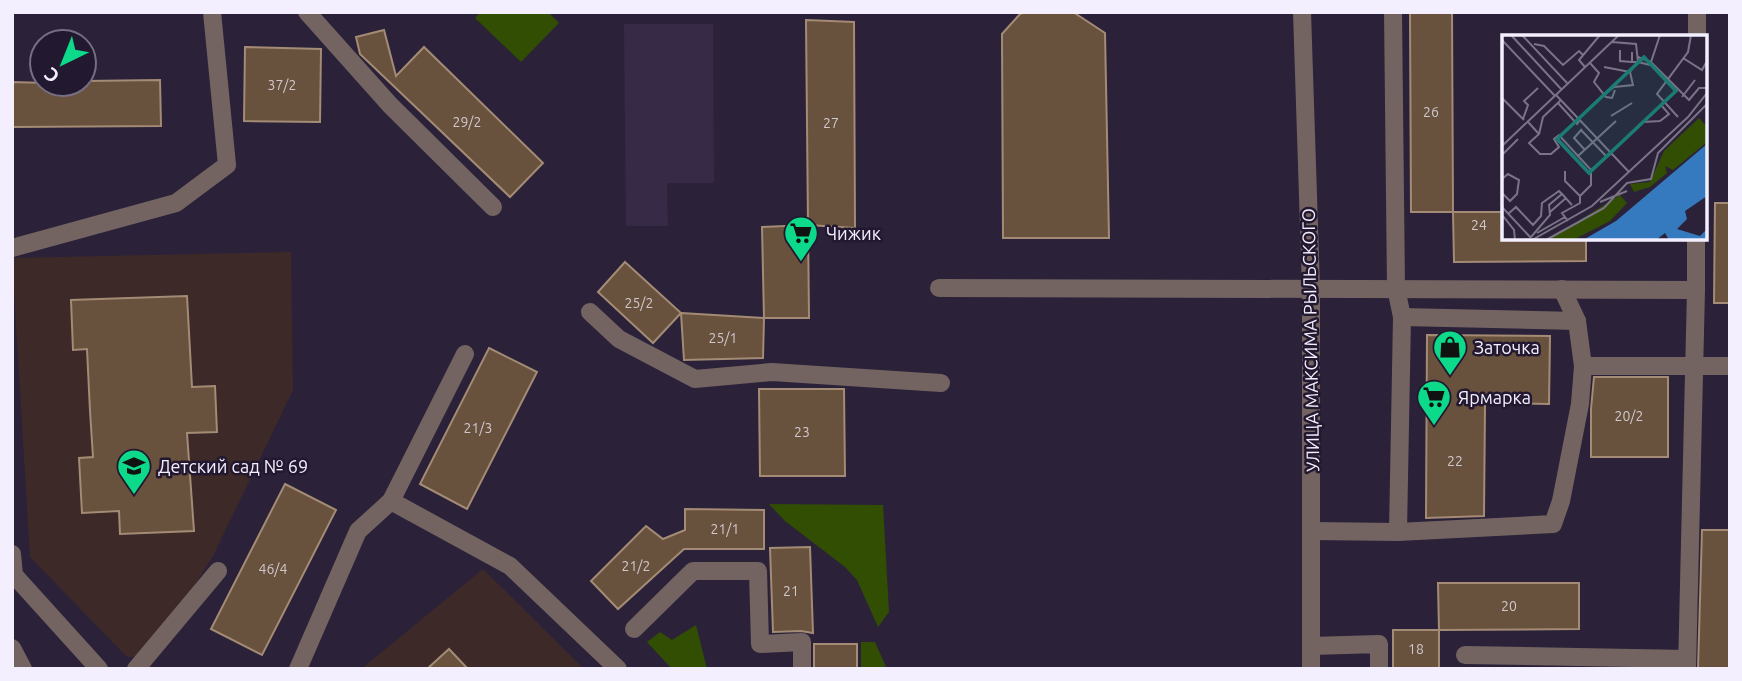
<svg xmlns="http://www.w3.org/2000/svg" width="1742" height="681" font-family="Ubuntu,sans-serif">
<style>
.built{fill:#362a47}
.education{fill:#3d2928}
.green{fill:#314e03}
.building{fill:#68513d;stroke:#a38b75;stroke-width:2}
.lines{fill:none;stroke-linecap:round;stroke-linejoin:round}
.minor{stroke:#736462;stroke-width:18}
.labels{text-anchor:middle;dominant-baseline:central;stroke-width:5;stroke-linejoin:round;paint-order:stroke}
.number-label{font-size:14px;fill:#d1c8ce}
.poi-label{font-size:18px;fill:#f4efff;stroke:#22182f;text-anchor:start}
.street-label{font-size:18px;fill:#f4efff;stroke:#22182f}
.inset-road{fill:none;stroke:#7b7488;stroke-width:2}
.view{fill:#1a7c75;fill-opacity:0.15;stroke:#1a7c75;stroke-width:3.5}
.inset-edge{fill:none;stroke:#f4efff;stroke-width:3.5}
</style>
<rect width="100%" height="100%" fill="#2b2239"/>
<polygon class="built" points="624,24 713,24 714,183 667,183 668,226 626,226"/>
<g class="education">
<polygon points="291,252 293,390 213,556 150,656 127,657 30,557 12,258"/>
<polygon points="483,569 584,669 361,669"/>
</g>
<g class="green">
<polygon points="481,12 548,12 559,23 521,62 475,18"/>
<polygon points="769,504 883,505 889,612 878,627 857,580 845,567 785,521"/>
<polygon points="696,625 707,669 672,669 647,642 660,632 672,640"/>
<polygon points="861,642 875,642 887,669 861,669"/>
</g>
<g class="building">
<polygon points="1025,12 1073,12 1105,33 1109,238 1003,238 1002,34 1020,14"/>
<polygon points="1410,12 1452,12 1453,212 1411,212"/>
<polygon points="806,20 854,22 855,228 808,225"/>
<polygon points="384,30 396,76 424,47 543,163 510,197 360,54 356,37"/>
<polygon points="245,47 321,49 320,122 244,121"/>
<polygon points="160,80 161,126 12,127 12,82 84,84 84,81"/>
<polygon points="1715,203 1730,203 1730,303 1714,303"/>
<polygon points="1453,212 1504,212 1504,238 1586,238 1586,261 1454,262"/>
<polygon points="808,225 809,318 764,318 762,227"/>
<polygon points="625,262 681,313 653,343 598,292"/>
<polygon points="187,296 192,387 215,386 217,432 187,433 194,531 120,534 119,511 82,513 79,458 93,457 90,411 87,349 73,350 71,300"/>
<polygon points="681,313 764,318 763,358 684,360"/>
<polygon points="1427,335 1550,336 1549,404 1485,403 1484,516 1426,518"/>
<polygon points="489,348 537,372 467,509 420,484"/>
<polygon points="1594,377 1668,377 1668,457 1591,457 1591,409"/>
<polygon points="759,389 844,389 845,476 760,476"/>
<polygon points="285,484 336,510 262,655 211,629"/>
<polygon points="685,509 764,510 764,549 684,549 618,609 591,581 646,526 663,539 685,530"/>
<polygon points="1702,530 1730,530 1730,669 1698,669"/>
<polygon points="810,547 813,633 801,631 773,632 770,548"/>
<polygon points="1438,583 1579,583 1579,629 1439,630"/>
<rect x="1393" y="630" width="46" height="39"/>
<rect x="814" y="644" width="43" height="25"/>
<polygon points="449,649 468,669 427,669"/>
</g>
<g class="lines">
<g class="minor">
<polyline points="307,12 390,105 493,207"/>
<polyline points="1302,12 1311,288 1311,669"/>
<polyline points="1393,12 1396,288 1402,317 1398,532"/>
<polyline points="1697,37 1697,12"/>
<polyline points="12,248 176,203 227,165 212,12"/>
<polyline points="939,288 1696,290 1687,669"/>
<polyline points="1696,290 1696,238"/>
<polyline points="590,312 619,339 695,379 772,372 941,383"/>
<polyline points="1402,317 1577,321"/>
<polyline points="1583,366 1730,366"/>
<polyline points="391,501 465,354"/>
<polyline points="1312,531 1398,532 1553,524 1561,501 1580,404 1583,366 1577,321 1562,289"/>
<polyline points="12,554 14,575 99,669"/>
<polyline points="634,629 693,571 758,571 760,644 802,642 802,669"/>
<polyline points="1311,646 1379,644 1379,669"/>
<polyline points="12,648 23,669"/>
<polyline points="1465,655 1687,659"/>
<polyline points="136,669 218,571"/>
<polyline points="298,669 358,531 391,501 510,566 618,669"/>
</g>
</g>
<defs>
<g id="supermarket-pin" transform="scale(1.75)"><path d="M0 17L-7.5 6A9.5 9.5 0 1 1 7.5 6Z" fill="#0cd98a" stroke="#22182f"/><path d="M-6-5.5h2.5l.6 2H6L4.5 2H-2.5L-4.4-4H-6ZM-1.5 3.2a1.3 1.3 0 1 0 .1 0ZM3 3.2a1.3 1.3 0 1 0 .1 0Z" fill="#111"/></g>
<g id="shop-pin" transform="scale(1.75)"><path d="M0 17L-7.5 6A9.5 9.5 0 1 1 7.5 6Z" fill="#0cd98a" stroke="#22182f"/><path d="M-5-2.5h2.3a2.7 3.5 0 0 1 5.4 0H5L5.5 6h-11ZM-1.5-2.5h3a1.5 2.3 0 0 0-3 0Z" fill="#111"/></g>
<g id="school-pin" transform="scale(1.75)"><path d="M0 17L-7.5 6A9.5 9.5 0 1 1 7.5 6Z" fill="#0cd98a" stroke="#22182f"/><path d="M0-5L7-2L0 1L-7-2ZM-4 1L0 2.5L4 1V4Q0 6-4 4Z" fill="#111"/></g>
</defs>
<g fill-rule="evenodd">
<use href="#supermarket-pin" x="801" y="233"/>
<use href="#shop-pin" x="1450" y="347"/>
<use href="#supermarket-pin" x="1434" y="397"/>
<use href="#school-pin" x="134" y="466"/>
</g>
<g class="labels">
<g class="number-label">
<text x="282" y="85">37/2</text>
<text x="1431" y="112">26</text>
<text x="467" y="122">29/2</text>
<text x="831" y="123">27</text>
<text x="1479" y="225">24</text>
<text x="639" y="303">25/2</text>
<text x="723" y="338">25/1</text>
<text x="1629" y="416">20/2</text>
<text x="478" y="428">21/3</text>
<text x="802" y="432">23</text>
<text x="1455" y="461">22</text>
<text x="725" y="529">21/1</text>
<text x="636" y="566">21/2</text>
<text x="273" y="569">46/4</text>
<text x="791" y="591">21</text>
<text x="1509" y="606">20</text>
<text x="1416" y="649">18</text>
</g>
<g class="poi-label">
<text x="826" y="233">Чижик</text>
<text x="1474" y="347">Заточка</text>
<text x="1458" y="397">Ярмарка</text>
<text x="158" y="466">Детский сад № 69</text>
</g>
<g class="street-label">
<text transform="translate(1310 340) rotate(-91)">УЛИЦА МАКСИМА РЫЛЬСКОГО</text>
</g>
</g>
<g transform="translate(1502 35)">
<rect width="205" height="205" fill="#2b2239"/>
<path d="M197,83l8,9v15l-34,28 -8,-4 2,7 -17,14 -16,5 -4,-8 20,-2 14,-31zM118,160l7,8 -17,18 -37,19h-25z" fill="#314e03"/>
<path d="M205,109v52l-22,15 2,8 -10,10 23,7 7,-7v11h-38l-4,-7 -9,7h-73l33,-19z" fill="#3579be"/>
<path class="inset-road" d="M9,0l51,55M20,0l46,49M0,5l53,56M110,7l24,2 2,18h-6v-10M32,9l10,2 19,19 16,-14 4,4M118,15v11l12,1M136,22l13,5 38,38 10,-12h8M181,23l19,12 5,-9M149,27l9,-27M88,28l9,10 -5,9 12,15 6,1 3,-8M83,32l-6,-7 21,-25M102,32l26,5M54,60l73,77M102,60l10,-8 19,-2 -3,-13 8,-10 12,3M180,62l13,-17M0,63l22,22M56,68l19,21 3,-4M109,81l21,-13M176,82l-21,-23 31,-42 3,-17M21,84l5,-14 -4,-4 14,-13M26,87l11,12 -10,9 11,11h11l8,-7 -5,-8 5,-4 19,21 38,-35M80,94l-8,9 11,12M79,95l26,27M37,99l4,-17 18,-17M127,100l14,-13 17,-1 9,-7 -8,-9 4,-4M0,111l117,-111M0,120l16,-16M76,121l13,14 21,-17M63,136v10l15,15 11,-11v-15M0,144l6,-5 11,6 -2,14 -7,7 -8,-8M98,167l27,-11M0,172l29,31M48,177l16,-14M6,179l8,-7 17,18 8,-9 1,-13 17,-12 3,3M1,181l11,14 1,10M66,186l-6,-8 18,-10v-7M35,198l28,-16M29,202l19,-22 -1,-10 13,-11 10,11M30,205l60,-34 96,-89 19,-24M44,205l58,-32 23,-25 24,-4 7,-26 49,-49"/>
<path class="view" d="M142,22l32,34 -87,82 -32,-34z"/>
<rect width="205" height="205" class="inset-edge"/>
</g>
<rect width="1742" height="681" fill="none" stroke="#f4efff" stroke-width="28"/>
<g transform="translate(63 63) rotate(223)"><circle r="33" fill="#22182f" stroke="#766e82" stroke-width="2"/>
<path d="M0-5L12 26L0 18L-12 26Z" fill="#0cd98a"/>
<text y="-10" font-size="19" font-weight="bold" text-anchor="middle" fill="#f4efff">С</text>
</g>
</svg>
